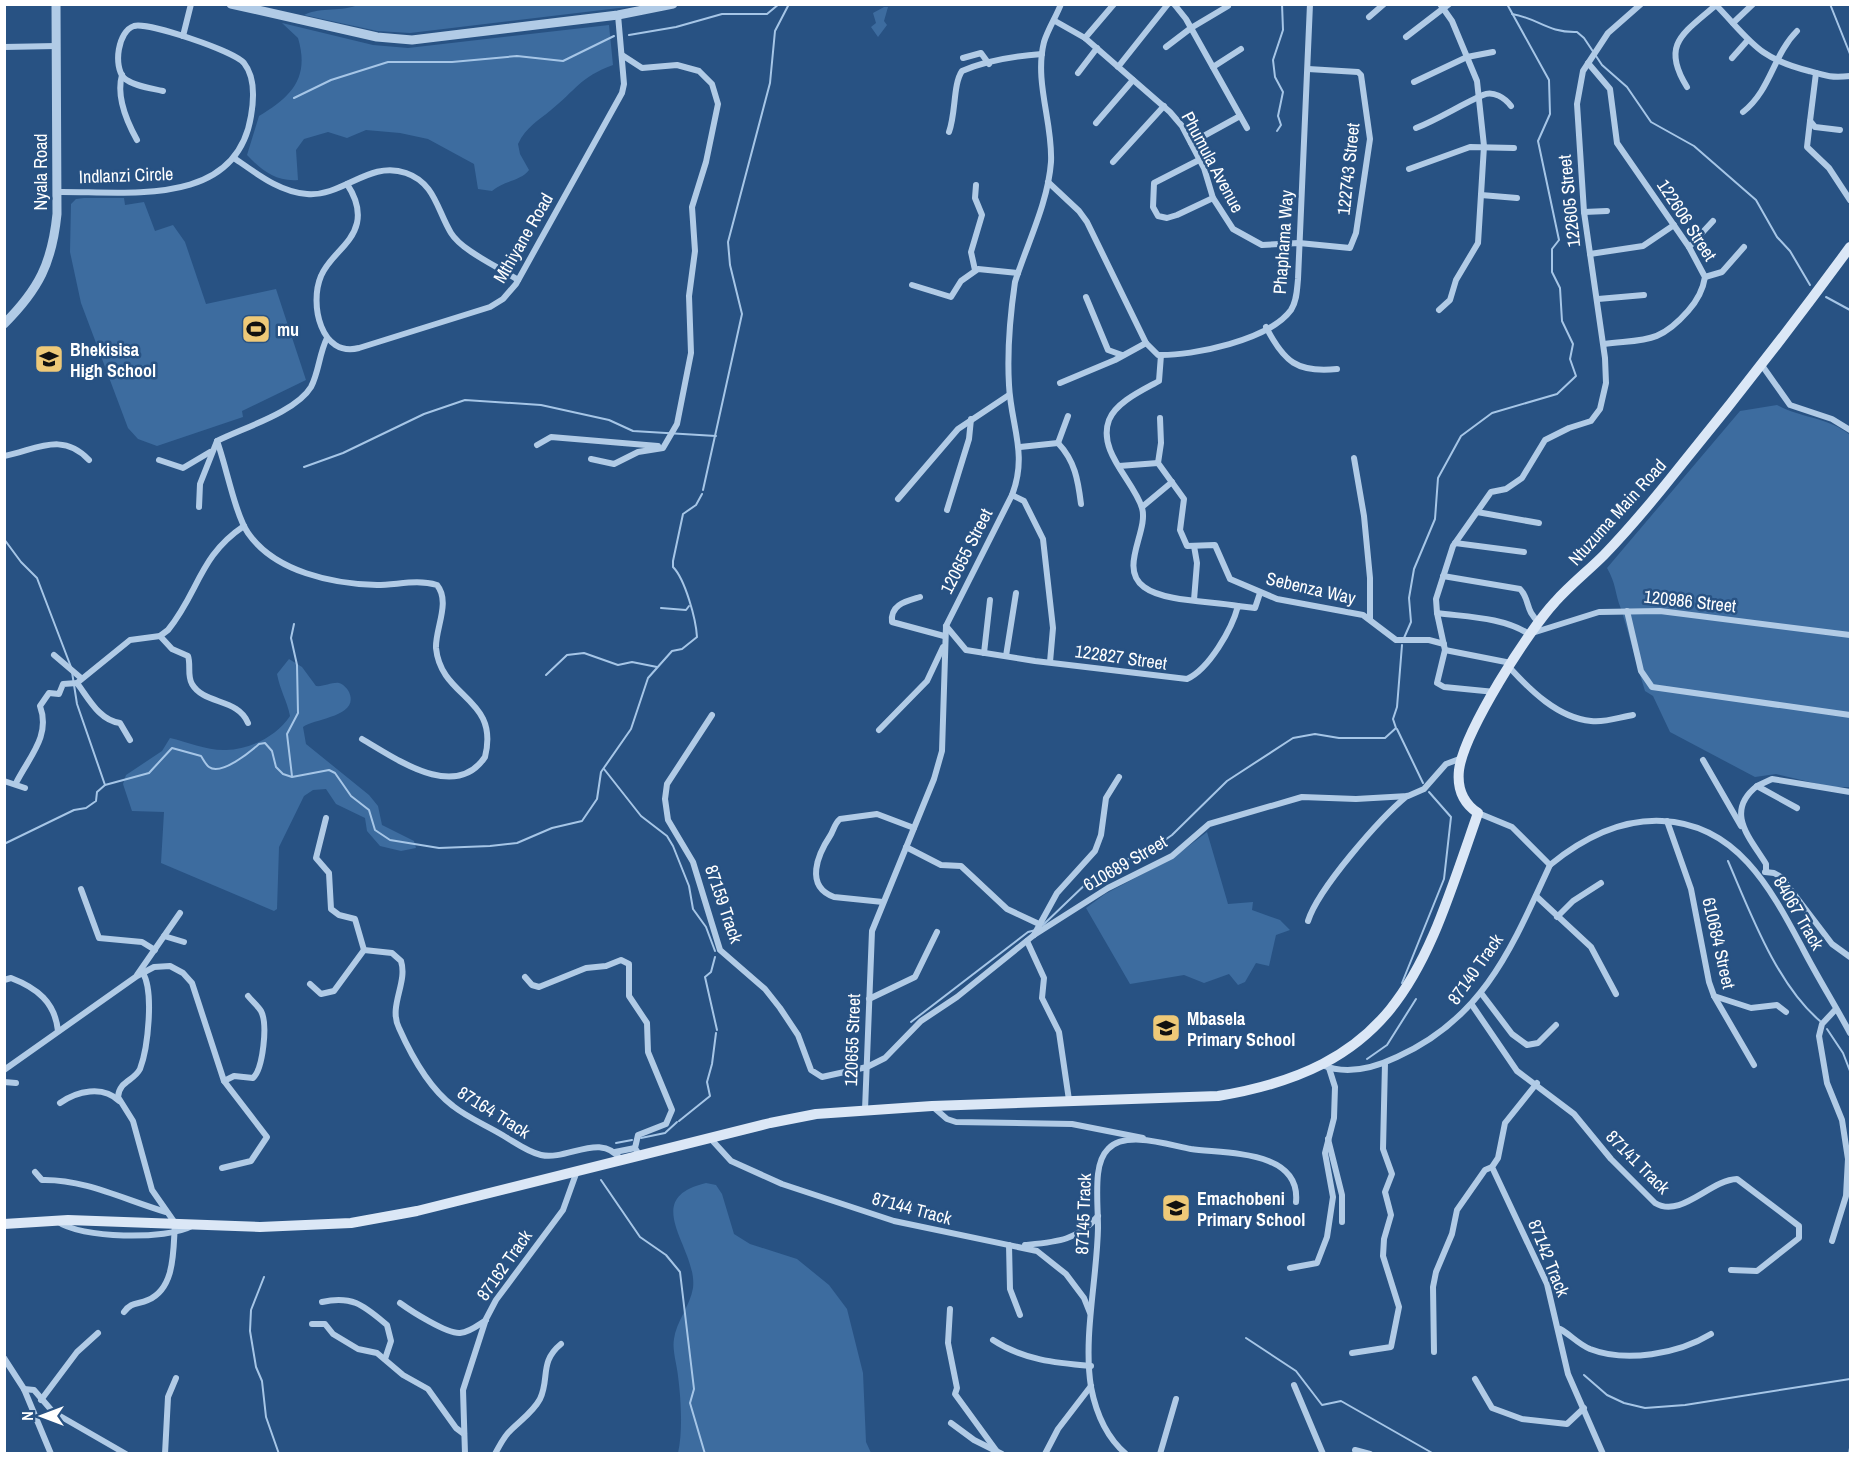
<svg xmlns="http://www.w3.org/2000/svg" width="1855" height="1458" font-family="'Archivo Narrow',sans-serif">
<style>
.green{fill:#3d6c9f}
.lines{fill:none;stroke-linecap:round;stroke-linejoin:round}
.stream{stroke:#a6c6e7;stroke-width:2}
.minor{stroke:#b1cbe6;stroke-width:6}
.tertiary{stroke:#b1cbe6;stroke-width:9}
.secondary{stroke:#dbe7f6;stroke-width:10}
.labels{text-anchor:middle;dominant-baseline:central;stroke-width:5;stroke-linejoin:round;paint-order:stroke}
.street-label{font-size:18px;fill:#fff;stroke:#285283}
.poi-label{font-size:18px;font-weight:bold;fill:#fff;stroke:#285283;text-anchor:start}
</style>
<rect width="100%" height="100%" fill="#285283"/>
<g class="green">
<path d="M360,4h284v1l-234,28 -33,-2 -73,-16c18,-9 37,-2 56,-11z"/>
<polygon points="884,7 888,7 884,21 887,25 878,37 871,27 876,23 873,13"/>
<path d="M282,23l91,22 35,3 201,-23 4,40c-33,12 -37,25 -62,45 -13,11 -25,17 -33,34l2,10 9,16c-8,11 -26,11 -37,21l-14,-2 -4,-25 -46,-25 -28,-6 -34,-3 -19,8 -19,-6 -24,7 -8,11 2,30c-22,2 -37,-10 -51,-25l12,-39c32,-19 51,-38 39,-78z"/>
<polygon points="84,198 124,198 125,205 144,202 155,231 173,225 185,242 206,304 276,289 306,380 242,411 243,417 157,446 138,439 128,428 81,303 70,252 71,204 76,199"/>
<path d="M1777,405c24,13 53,13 73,30v352h-19l-55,-13 -21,3 -85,-45 -17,-36 -8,-5c-9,-27 -15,-55 -24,-82 -6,-15 -5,-26 -14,-41l133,-157z"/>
<path d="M289,659l13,8 14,19c7,1 16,-4 23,-3 4,1 8,5 10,9 11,25 -34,26 -46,35l3,17 63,51 9,11 4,19 32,16 2,7 -15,3 -21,-5 -13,-15 -2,-13 -29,-14 -10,-15 -13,1 -9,6 -25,51 -2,62 -3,2 -113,-48 3,-51 -32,-1 -9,-27 3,-9 36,-24 8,-13c17,4 39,13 56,12 25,-1 51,-14 64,-34 -3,-15 -10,-26 -13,-42z"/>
<polygon points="1207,832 1228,904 1253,902 1252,910 1280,920 1290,930 1276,935 1269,966 1256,963 1245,982 1238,985 1229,974 1204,983 1184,975 1130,984 1086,908 1105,894 1173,858"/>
<path d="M706,1183l10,2 6,9 12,40 16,10 47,15 32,26 18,24 16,64 3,69 5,11h-193c5,-22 3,-54 0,-77 -1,-11 -6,-26 -4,-37 2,-17 16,-33 19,-51 5,-40 -55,-89 13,-105z"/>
</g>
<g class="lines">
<g class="stream">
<polyline points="1830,4 1850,54"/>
<path d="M1512,14c26,4 35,19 65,18l7,6 18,27 25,22 24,35 43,24 62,54 21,37 13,14 20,34"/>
<polyline points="629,35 676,27 722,14 767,14 779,4"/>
<polyline points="294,98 331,80 388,62 452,62 517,56 563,61 614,36"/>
<polyline points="1277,131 1281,125 1278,116 1283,92 1275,77 1273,60 1283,30 1282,4"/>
<polyline points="1826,297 1850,310"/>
<polyline points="304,467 343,453 424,414 465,400 541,405 609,420 633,431 716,436"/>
<polyline points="703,490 742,314 730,265 728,242 770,83 775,31 789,4"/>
<polyline points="4,539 21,562 37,578 71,667"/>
<polyline points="661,608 686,610 689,606"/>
<polyline points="1404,638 1411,622 1409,598 1414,569 1435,519 1438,478 1461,436 1492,413 1557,394 1576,376 1570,359 1573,344 1562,321 1560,288 1552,272 1552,249 1559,240 1538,141 1550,114 1549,80 1507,4"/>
<polyline points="72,672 77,704 105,785"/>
<polyline points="546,675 567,655 584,653 618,665 632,662 657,667"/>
<polyline points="1397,729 1423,783"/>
<polyline points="604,769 641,816 667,836 673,846 689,886 693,909 706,927 715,951"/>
<polyline points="292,776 287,734 298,713 297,665 291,638 294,624"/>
<path d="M4,844l70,-34 12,-2 10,-7 1,-9 8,-7 44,-12 23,-25 29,8c2,3 5,9 8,11 12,9 41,-15 50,-23l6,-1 7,8 4,16 7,7 9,3 37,-7 6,3 16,23 18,14 6,20 15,10 49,8 51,-2 27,-3 35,-15 30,-7 15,-22 4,-27 30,-43 17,-51 24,-27 10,-2 15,-12c-1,-18 -12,-58 -24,-70v-6l10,-47 13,-9 6,-11"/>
<path d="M1728,861c22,51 49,124 92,160"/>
<polyline points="1043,925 1092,878 1116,863 1148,852 1172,835 1227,781 1293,738 1315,734 1339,738 1385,738 1396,728 1393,719 1397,707 1402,645"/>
<polyline points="715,957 711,972 705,977 717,1030"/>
<polyline points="1402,983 1444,879 1451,817 1429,792"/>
<polyline points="911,1022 1028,932 1036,930"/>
<polyline points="1827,1029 1843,1053 1850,1071"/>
<polyline points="1367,1059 1387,1045 1416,999"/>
<polyline points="679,1121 710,1096 707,1082 712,1064 716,1033"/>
<polyline points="641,1138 665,1133 677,1122"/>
<polyline points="616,1143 632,1140"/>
<polyline points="601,1180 640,1237 666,1255 680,1272 694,1389 690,1403 705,1454"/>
<polyline points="264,1277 251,1310 250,1331 256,1367 262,1381 266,1417 279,1454"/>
<polyline points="1246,1338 1296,1371 1322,1405 1341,1401 1434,1454"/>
<polyline points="1584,1375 1607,1395 1624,1403 1645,1408 1685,1405 1850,1379"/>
<polyline points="1849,1454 1850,1448"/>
</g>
<g class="minor">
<polyline points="1174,4 1186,19 1247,128"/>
<path d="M1715,4c36,37 42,54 94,67 17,5 23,7 41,5"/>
<polyline points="1369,17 1384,4"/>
<polyline points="1055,21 1085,38 1170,112 1182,126 1204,168 1213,198 1233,229 1262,245 1299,243 1350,248 1356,233 1370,139 1361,75 1358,72 1308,69"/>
<polyline points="1733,23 1753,4"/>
<polyline points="183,36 191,4"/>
<polyline points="1406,37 1449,4"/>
<polyline points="1085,38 1114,4"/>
<polyline points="4,47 56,46"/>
<polyline points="1166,47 1191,28 1228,6"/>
<polyline points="963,58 981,53 989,64"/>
<polyline points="1732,58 1747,41"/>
<path d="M1588,63l22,26 7,54 72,104 16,30c-2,13 -8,24 -17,34 -29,33 -43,28 -84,33"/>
<polyline points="1118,67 1168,4"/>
<polyline points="1213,67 1241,49"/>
<polyline points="1078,73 1097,48"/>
<polyline points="1816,73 1810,121 1815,127 1840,130"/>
<path d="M122,75c-6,21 5,47 15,65"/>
<polyline points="1414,82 1467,57 1493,52"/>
<path d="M1687,87c-27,-43 -3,-54 29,-82"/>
<path d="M1743,112c28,-22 30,-57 54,-81"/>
<polyline points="1810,121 1807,147 1829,168 1850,200"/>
<polyline points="1096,123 1133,80"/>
<path d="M1416,128c23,-9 44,-23 67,-33 10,-5 22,3 28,11"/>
<path d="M949,132c7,-19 4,-48 13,-61 25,-11 53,-15 80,-17"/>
<polyline points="1191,143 1240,116"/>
<path d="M234,158c22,15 45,34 73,36 36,3 62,-34 99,-21 29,10 31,37 45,60 11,18 48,34 67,47"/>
<polyline points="1199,160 1154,183 1153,207 1158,216 1167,218 1177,215 1213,198"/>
<polyline points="1113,162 1164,106"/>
<polyline points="1409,169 1470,147 1514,148"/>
<path d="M1048,182l31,29 8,11 59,121 12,12c35,1 111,-15 133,-45 6,-9 6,-21 7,-31l12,-275"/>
<path d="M347,184c8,12 13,25 10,39 -5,22 -28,33 -36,53 -12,28 0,82 38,72l131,-41 13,-8 13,-15 106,-191 2,-9 -6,-69"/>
<path d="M57,192c69,-1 179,17 194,-76 3,-17 4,-39 -7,-53 -10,-12 -96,-41 -110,-37 -16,5 -21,40 -10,52 9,8 27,10 39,13"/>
<polyline points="1481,195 1517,198"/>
<polyline points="1584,212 1607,211"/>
<polyline points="1689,247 1713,221"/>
<polyline points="1590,254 1643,246 1674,225"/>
<polyline points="975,270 971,252 982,215 975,198 976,185"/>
<polyline points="1705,277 1722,272 1744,247"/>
<polyline points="912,285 951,297 961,281 978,269 1018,273"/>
<polyline points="1086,297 1108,350 1122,355"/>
<polyline points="1598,299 1644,295"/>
<polyline points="1439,310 1450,300 1456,280 1478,243 1484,146 1477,81 1452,21 1440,4"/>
<path d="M1266,327c18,35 31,46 71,42"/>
<path d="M327,338c-8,16 -8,34 -16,49 -15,25 -68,41 -94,54 9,24 18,73 31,92 27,39 85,51 129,52 20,0 40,-6 60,0 14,17 -2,44 -1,63 5,51 64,49 49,109 -30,45 -90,1 -123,-18"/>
<path d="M1161,355l-2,26c-16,9 -43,21 -50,39 -12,32 25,61 33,88 7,23 -24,60 2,79 20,15 68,14 94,19"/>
<polyline points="1761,364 1790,405 1832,419 1850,430"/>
<polyline points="1060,383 1115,360 1146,343"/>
<polyline points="1160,418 1161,443 1158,463 1184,499 1180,530 1187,546 1215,545 1230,579 1277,599 1363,615 1396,640 1429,640 1444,644"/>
<path d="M1058,443c17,18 20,37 23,61"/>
<polyline points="1058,443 1068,416"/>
<polyline points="537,445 551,437 658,446"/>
<polyline points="1020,447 1058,443"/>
<path d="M4,456c32,-6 58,-25 85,4"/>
<polyline points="1354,458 1364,516 1370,578 1370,619"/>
<polyline points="591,459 614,464 638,452 663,448 677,424 691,353 689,296 695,251 692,207 706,162 718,104 712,84 699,71 677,65 642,68 622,55"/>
<polyline points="159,460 183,468 210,452"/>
<polyline points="1119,466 1158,463"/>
<polyline points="1012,495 1024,501 1043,539 1053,628 1050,662"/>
<polyline points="898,499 958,429 1009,395"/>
<polyline points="199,507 200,484 217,441"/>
<polyline points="1142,507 1172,482"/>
<polyline points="947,510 969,439 971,419"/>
<polyline points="1477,512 1539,523"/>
<polyline points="1455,543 1524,552"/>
<polyline points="1194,546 1197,563 1194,600"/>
<path d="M1443,576l77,13c10,10 5,22 19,33"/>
<path d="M920,597c-13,4 -30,7 -28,25l52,14"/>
<polyline points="1627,611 1641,671 1652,687 1850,715"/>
<path d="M1437,613c30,4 66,4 92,21l70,-22 61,-1 190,24"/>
<path d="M946,626l20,24 69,11 152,18c22,-10 45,-50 51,-73l17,2 5,-15"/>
<path d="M160,636l12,13 16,7c3,8 -1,20 4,28 12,21 46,14 56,39"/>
<polyline points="1445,650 1511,663"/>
<polyline points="984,653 990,600"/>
<polyline points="54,655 81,678"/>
<polyline points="1006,656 1016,593"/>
<path d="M1509,667c21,23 49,51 82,54 14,2 29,-4 42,-6"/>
<path d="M77,683c12,16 22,37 43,40l10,17"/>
<polyline points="1495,692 1444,687 1437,683 1445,650 1437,613 1436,599 1453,546 1491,492 1506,489 1522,478 1545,440 1569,428 1591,421 1600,409 1606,383 1605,358 1584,212 1577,104 1583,71 1608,33 1641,4"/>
<polyline points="712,715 667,784 665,799 668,820 693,862 720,950 765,989 780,1008 798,1035 811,1070 822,1077 867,1067 885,1058 921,1021 957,997 1034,935 1108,888 1172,856 1209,824 1302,797 1356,799 1408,796 1424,789 1446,764 1462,758"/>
<polyline points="879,730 927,681 943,647"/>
<polyline points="1703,760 1741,826"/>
<polyline points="4,781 25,788"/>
<path d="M16,783c13,-26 35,-47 24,-77l9,-13 10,1 4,-10 14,-1 53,-43 30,-4 8,-6c31,-38 31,-74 76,-104"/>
<polyline points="1757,786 1772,779 1850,792"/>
<path d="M1478,813l34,14 38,38c32,-26 69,-46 112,-44 76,3 110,70 141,128 15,29 32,56 47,84"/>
<path d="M326,818l-10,40 13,15 2,36 8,6 16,4 9,31 28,3 9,8c7,22 -13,45 -2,67 12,27 30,60 54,78 15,12 35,20 51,30 12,7 24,16 37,19 27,6 60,-24 80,5"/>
<polyline points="1667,821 1691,889 1709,982 1714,996 1754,1065"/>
<polyline points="906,847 941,865 961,866 1007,909 1039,924"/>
<path d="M1766,871v-7c-16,-26 -42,-52 -9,-78l40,22"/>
<polyline points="1765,872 1774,873 1781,877 1832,944 1850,957"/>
<polyline points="81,889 99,938 142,942 155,950"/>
<polyline points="1536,896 1591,947 1616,994"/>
<path d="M883,902l-49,-5c-30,-11 -16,-43 -4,-61 4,-6 4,-12 10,-17l37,-5 37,14"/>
<polyline points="1557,917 1573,901 1601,883"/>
<path d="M1308,921c10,-32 72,-103 99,-125"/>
<polyline points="1034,935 1057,893 1095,851 1101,835 1106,798 1119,777"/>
<polyline points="164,936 184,942"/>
<polyline points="1027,941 1044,978 1042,998 1059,1032 1069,1100"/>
<polyline points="137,975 180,913"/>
<polyline points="525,977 532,985 539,987 586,968 606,966 621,960 629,964 629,996 647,1023 648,1052 672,1110 666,1124 638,1135 635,1148 640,1156"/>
<path d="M4,980l7,-2c26,10 44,24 47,53"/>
<polyline points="310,984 321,994 334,991 364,950"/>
<polyline points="1481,993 1512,1034 1527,1045 1538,1043 1556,1025"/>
<polyline points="1714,996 1751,1008 1777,1005 1786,1012"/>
<polyline points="869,999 915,977 937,932"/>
<path d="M1472,1005l45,66 57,43 37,45 44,44c26,16 55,-23 82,-24l62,47v12l-42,33 -26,-1"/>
<path d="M1322,1065c24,10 52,3 75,-8 87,-39 115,-110 153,-192"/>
<polyline points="4,1070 137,976 154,967 170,966 183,973 192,983 224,1081 267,1137 251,1161 222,1168"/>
<path d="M224,1081l10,-5 19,2c10,-9 15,-54 8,-67 -3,-5 -9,-10 -13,-15"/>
<polyline points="4,1082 16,1083"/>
<polyline points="1537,1083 1505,1123 1498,1158 1492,1167 1547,1284 1568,1374 1603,1454"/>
<path d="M60,1103c17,-12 43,-18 59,-2"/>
<polyline points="932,1106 947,1119 956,1122 1072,1124 1143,1138"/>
<path d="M865,1110l7,-179 62,-152 8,-28 4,-125 66,-131c16,-41 -1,-69 -3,-110 -2,-34 1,-69 6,-103 12,-38 33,-79 36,-120 2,-39 -17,-80 -7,-120 4,-13 12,-25 17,-38"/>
<polyline points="710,1138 731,1161 782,1184 894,1221 1037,1251 1066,1274 1084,1298 1090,1313"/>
<polyline points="1328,1139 1342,1195 1342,1222"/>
<polyline points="615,1152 635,1148"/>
<path d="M35,1172l7,8c43,-1 83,20 124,32"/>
<path d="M57,1221c23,18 110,19 135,5"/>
<polyline points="1832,1241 1846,1196 1848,1159 1842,1120 1827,1083 1819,1036 1822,1024 1836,1009"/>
<polyline points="1009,1245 1010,1289 1020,1315"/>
<path d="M1025,1245c31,-3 52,-4 73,-29"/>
<polyline points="1290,1268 1317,1263 1327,1237 1333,1197 1325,1153 1334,1118 1335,1087 1329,1068"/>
<path d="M322,1302c31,-7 42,4 65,23l4,16 -6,18"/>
<path d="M400,1303c11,8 47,31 60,30 10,-1 18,-8 26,-13"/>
<polyline points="950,1309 948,1343 957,1388 955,1394 998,1453"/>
<path d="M124,1312c8,-11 14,-7 24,-12 28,-12 25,-51 27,-77l-23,-33 -19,-69 -15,-24c1,-16 16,-16 22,-28 8,-21 14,-77 3,-96"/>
<polyline points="312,1324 325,1324 333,1334 358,1349 377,1353 403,1375 428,1389 456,1428 464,1434"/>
<path d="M1560,1329c11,6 18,15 30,20 36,14 88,5 121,-15"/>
<path d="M993,1340c30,20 63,23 98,26"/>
<polyline points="1434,1352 1433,1287 1436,1272 1452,1234 1457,1210 1485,1170 1492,1167"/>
<polyline points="1352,1353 1391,1347 1399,1307 1383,1256 1384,1239 1391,1215 1385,1192 1392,1174 1383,1149 1385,1063"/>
<polyline points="4,1358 24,1389 51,1454"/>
<polyline points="1475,1379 1492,1408 1522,1419 1567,1424 1584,1408"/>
<polyline points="1294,1385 1323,1454"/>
<polyline points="24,1389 34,1390 53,1412 126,1454"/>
<polyline points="41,1400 77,1352 98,1333"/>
<polyline points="951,1423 974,1440 1002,1454"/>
<polyline points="1355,1450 1370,1454"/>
<polyline points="165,1454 168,1397 176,1378"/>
<polyline points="465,1454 463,1390 486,1319 496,1300 563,1210 577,1171"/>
<path d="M495,1454c5,-9 9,-18 16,-24 10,-10 22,-18 29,-31 10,-21 -1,-37 21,-55"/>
<polyline points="1045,1454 1058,1429 1091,1386"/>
<path d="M1126,1454c-20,-17 -30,-41 -35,-67 -8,-50 6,-108 7,-159 0,-18 -2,-36 0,-54 1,-9 3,-18 10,-25 18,-19 61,-4 83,0 33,5 110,0 105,53"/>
<polyline points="1160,1454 1176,1399"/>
</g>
<g class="tertiary">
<polyline points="231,4 377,37 412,40 618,15 673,4"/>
<path d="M4,324c35,-35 48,-61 53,-110l-1,-210"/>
</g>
<path class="secondary" d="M4,1224l64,-4 192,7 91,-4 66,-12 353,-88 46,-9 116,-8 286,-10c183,-30 206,-128 260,-283 -15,-10 -21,-25 -19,-43 5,-38 69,-139 96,-168 15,-17 33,-31 49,-47 26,-27 51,-57 74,-86 59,-72 117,-147 172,-222"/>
</g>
<defs>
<g id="stadium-square" transform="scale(1.5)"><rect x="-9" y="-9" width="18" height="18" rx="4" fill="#eec978" stroke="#285283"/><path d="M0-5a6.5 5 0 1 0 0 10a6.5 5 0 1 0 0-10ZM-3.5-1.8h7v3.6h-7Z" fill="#111"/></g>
<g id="school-square" transform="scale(1.5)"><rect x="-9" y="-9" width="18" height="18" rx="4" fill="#eec978" stroke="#285283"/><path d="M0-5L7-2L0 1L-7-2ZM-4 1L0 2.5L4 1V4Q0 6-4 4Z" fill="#111"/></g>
</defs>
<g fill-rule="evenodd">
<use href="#stadium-square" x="256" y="329"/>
<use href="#school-square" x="49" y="359"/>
<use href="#school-square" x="1166" y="1028"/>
<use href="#school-square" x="1176" y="1208"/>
</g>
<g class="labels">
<g class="street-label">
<text transform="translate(1213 162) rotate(62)">Phumula Avenue</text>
<text transform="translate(1348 169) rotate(-84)">122743 Street</text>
<text transform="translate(40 172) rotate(-90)">Nyala Road</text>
<text transform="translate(126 175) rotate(-2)">Indlanzi Circle</text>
<text transform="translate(1569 201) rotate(-96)">122605 Street</text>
<text transform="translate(1687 220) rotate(57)">122606 Street</text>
<text transform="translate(523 238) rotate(-60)">Mthiyane Road</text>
<text transform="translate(1283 242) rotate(-86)">Phaphama Way</text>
<text transform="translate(1617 512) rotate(-48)">Ntuzuma Main Road</text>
<text transform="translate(966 551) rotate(-63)">120655 Street</text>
<text transform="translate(1311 588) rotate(13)">Sebenza Way</text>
<text transform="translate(1690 601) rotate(6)">120986 Street</text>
<text transform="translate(1121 657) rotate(8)">122827 Street</text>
<text transform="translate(1125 863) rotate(-30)">610689 Street</text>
<text transform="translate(724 904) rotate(71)">87159 Track</text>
<text transform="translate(1799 913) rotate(60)">84067 Track</text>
<text transform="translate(1719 943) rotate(77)">610684 Street</text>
<text transform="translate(1475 969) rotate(-55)">87140 Track</text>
<text transform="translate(852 1040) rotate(-88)">120655 Street</text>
<text transform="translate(494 1112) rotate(32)">87164 Track</text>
<text transform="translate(1638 1162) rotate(45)">87141 Track</text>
<text transform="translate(912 1208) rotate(15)">87144 Track</text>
<text transform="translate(1083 1214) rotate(-88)">87145 Track</text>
<text transform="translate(1549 1258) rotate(68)">87142 Track</text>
<text transform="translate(504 1265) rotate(-55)">87162 Track</text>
</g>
<g class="poi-label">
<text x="277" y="329">mu</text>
<text x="70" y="349">Bhekisisa<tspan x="70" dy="21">High School</tspan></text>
<text x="1187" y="1018">Mbasela<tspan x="1187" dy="21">Primary School</tspan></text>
<text x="1197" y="1198">Emachobeni<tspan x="1197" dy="21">Primary School</tspan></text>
</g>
</g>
<rect width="1855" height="1458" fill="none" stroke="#ffffff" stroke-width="12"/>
<g transform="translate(42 1416) rotate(270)" stroke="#285283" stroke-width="4.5" paint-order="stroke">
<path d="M0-4.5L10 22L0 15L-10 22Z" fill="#ffffff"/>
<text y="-9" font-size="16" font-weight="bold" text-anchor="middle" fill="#ffffff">N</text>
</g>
</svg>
